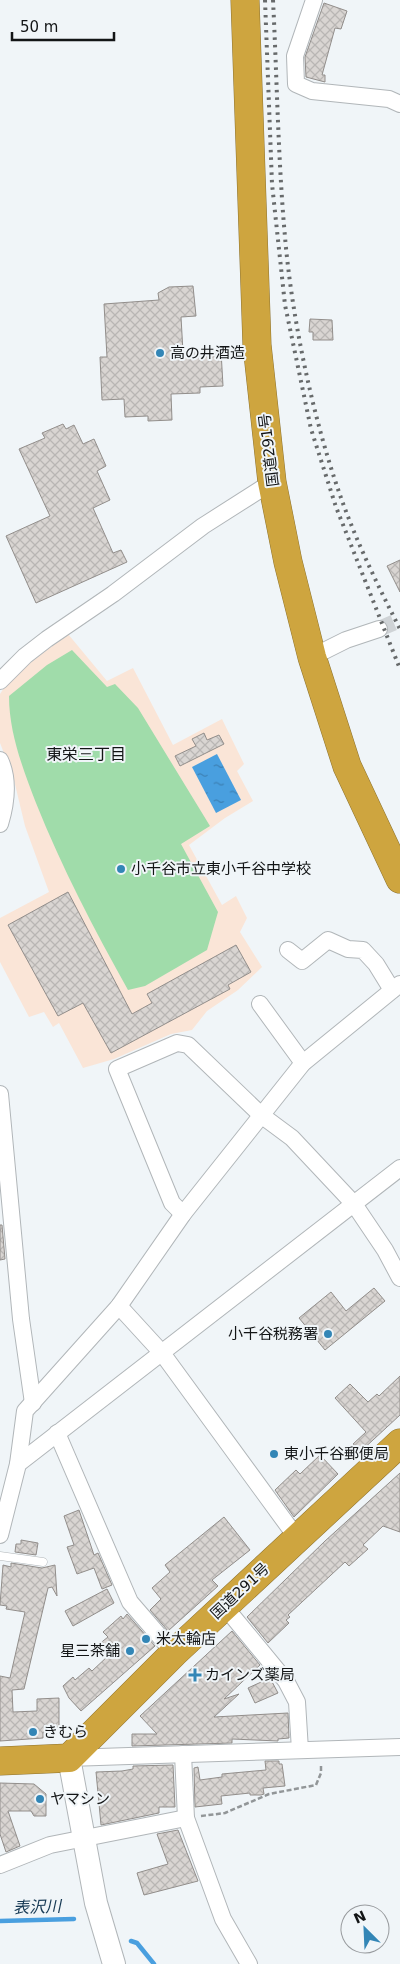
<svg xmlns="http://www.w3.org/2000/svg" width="400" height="1964" font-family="'DejaVu Sans','Noto Sans JP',sans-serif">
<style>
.education{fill:#fae5d7}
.park{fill:#a0dcaa}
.water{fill:url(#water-ripples)}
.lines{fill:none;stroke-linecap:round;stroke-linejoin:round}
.stream{stroke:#499fdf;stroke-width:4.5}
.building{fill:url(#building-cross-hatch);stroke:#928e8b}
.street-tunnel{stroke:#cfd3d6;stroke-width:16;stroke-dasharray:16 8;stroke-linecap:butt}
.lane-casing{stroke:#b1b6b9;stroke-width:9}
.street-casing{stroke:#b1b6b9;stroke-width:18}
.secondary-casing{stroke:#b1b6b9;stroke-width:24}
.highway-casing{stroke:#8d7331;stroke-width:29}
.path{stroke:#929698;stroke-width:2.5;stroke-dasharray:5 2.5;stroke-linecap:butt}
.lane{stroke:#fff;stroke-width:8}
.street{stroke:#fff;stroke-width:16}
.secondary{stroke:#fff;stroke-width:22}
.highway{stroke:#cea53f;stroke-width:28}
.rail{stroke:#676a6b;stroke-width:4;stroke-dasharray:2.5 5;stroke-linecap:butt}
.poi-dot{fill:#3386b6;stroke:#f0f5f8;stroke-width:2}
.labels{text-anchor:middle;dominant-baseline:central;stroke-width:4;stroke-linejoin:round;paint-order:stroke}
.poi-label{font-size:15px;fill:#131516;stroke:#f0f5f8;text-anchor:start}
.street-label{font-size:15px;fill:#131516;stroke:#f0f5f8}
.neighbourhood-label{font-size:16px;fill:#131516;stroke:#f0f5f8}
.water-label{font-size:16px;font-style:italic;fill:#163954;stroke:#f0f5f8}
</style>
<defs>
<pattern id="water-ripples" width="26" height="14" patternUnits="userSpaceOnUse" patternTransform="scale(1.25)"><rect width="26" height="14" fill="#499fdf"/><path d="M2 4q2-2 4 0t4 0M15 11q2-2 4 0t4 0" fill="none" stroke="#3c80b4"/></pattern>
<pattern id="building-cross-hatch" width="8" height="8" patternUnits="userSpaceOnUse" patternTransform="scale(1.25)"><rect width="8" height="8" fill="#d9d5d2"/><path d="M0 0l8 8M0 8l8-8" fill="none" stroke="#b9b6b4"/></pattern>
</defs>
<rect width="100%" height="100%" fill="#f0f5f8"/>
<polygon class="education" points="68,634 107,681 133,668 173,745 222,719 244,764 237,771 253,801 225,818 189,845 222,905 236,896 247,918 240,932 262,967 238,990 207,1011 192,1030 171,1034 114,1059 83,1068 59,1023 53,1027 44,1012 29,1017 0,962 0,918 49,892 25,826 13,776 0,743 0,694 11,677"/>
<path class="park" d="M72,650l35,37 8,-3 23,24 72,118 -29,18 37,68 -11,38 -62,36 -17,4c-34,-61 -66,-122 -92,-187 -13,-34 -27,-70 -27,-107l38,-31z"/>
<polygon class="water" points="217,754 241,800 216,813 192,767"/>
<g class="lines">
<g class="stream">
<polyline points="0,1921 74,1919"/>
<polyline points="131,1941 137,1943 154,1964"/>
</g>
</g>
<g class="building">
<polygon points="324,3 347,11 341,29 335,28 322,75 325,75 325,82 306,77 305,57"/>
<polygon points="193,286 196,316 181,317 183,352 221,351 223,386 200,387 200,393 171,394 172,420 148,421 148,416 125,417 124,399 102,400 100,357 107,357 104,304 159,300 158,293 169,287"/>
<polygon points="310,319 332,320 333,340 313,340 313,332 309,332"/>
<polygon points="63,424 66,429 74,425 83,444 94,439 106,466 97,471 110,500 93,508 113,553 121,550 127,562 36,603 6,536 50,516 19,449 45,438 42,433"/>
<polygon points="400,560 400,592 387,566"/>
<polygon points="204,733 207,740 219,735 224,744 180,766 175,756 196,746 192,739"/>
<polygon points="68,892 132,1014 152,1003 147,994 236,945 251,972 228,985 230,989 111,1053 83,1003 58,1016 8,925"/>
<polygon points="0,1225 2,1225 5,1259 0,1260"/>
<polygon points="374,1288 385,1301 325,1350 299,1318 331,1292 346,1311"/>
<polygon points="400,1376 400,1415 360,1452 353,1444 366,1432 335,1398 350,1384 368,1402 377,1394 379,1396"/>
<polygon points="320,1455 338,1474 294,1517 275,1490 296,1470 300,1474"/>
<polygon points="400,1473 400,1532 383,1526 363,1545 368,1549 349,1566 345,1562 288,1615 290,1617 286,1620 289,1623 268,1643 247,1617 325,1541"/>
<polygon points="79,1510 94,1555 98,1553 112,1585 102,1589 94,1568 77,1574 67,1547 74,1545 64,1516"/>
<polygon points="224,1517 250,1550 212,1580 218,1586 168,1631 150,1610 161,1599 152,1588 170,1572 165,1565"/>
<polygon points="21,1540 38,1543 36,1555 15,1552 16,1544 21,1544"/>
<polygon points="11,1563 42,1568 55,1565 57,1596 52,1587 48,1588 24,1689 12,1690 13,1712 37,1711 37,1699 59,1698 59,1727 53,1727 53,1732 43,1732 43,1738 0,1741 0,1676 10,1678 25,1612 6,1609 7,1606 0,1605 3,1565 11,1567"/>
<polygon points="107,1589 114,1603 73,1626 65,1611"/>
<polygon points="127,1614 155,1646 81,1711 69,1698 63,1686 73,1677 75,1680 89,1668 92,1671 108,1656 98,1645 108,1637 103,1632 121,1616 123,1619"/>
<polygon points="232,1631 260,1665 224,1699 239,1694 214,1717 288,1713 289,1738 278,1739 278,1741 232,1739 232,1743 132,1746 132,1734 157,1734 140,1716"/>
<polygon points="270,1678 278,1693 255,1703 248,1688"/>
<polygon points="265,1761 279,1761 279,1764 282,1764 285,1786 263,1788 264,1794 261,1795 250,1795 250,1793 221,1796 222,1804 195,1807 194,1768 198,1767 200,1780 222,1777 222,1774 266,1770"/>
<polygon points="173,1765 175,1807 159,1807 159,1813 101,1825 96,1772 122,1771 133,1769 133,1766"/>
<polygon points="0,1783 34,1784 46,1794 46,1816 34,1816 31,1811 8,1811 20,1846 6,1852 0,1834"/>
<polygon points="178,1830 198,1881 144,1895 137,1873 168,1864 157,1834"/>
</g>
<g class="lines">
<polyline class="street-tunnel" points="379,629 400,620"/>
<g class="lane-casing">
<polyline id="lane" points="0,1556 43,1562"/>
</g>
<g class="street-casing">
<g id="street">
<polyline points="314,0 295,56 296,84 312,91 389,99 400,104"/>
<polyline points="312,657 346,640 379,629"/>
<polyline points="0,681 25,656 47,639 113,594 203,526 272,482"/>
<path d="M0,760c9,19 6,44 0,64"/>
<polyline points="288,950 302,961 328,940 348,949 363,950 376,964 392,990"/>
<polyline points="260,1004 303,1063"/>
<polyline points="0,1094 21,1319 33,1403"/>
<polyline points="183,1214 172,1203 117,1069 177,1043 188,1045 261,1115 292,1138 354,1204 385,1250 400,1278"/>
<polyline points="119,1306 162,1353 297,1538"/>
<polyline points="57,1433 130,1602 174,1653"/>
<polyline points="18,1464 400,1168"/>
<polyline points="0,1535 18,1464 25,1411 119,1306 183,1214 303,1063 400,984"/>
<polyline points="225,1607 286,1681 297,1702 300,1750"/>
<polyline points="183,1754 186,1818 223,1919 249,1964"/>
<polyline points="69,1758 400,1747"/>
<polyline points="0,1865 50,1845 186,1818"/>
</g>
</g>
<g class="secondary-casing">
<polyline id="secondary" points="69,1758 96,1903 114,1964"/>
</g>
<g class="highway-casing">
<g id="highway">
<polyline points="245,0 257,345 272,482 288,562 312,657 347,766 400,879"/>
<polyline points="0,1761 69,1758 174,1653 400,1443"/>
</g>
</g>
<polyline class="path" points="201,1816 225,1813 269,1794 316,1785 321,1773 321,1764"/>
<use href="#lane" class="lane"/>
<use href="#street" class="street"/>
<use href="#secondary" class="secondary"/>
<use href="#highway" class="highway"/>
<g class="rail">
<polyline points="265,0 272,184 285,305 311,429 336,507 400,669"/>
<path d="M273,0c4,79 5,159 12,237 7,82 28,181 55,258 16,46 38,91 60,134"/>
</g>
</g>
<g class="poi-dot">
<circle cx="160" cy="353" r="5"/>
<circle cx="121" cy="869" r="5"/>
<circle cx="328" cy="1334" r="5"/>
<circle cx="274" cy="1454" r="5"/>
<circle cx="146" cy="1639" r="5"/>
<circle cx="130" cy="1651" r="5"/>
<path d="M192.5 1667.5h5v5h5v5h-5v5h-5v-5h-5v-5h5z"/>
<circle cx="33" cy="1732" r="5"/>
<circle cx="40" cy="1799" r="5"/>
</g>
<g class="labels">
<g class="poi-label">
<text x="170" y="353">高の井酒造</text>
<text x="131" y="869">小千谷市立東小千谷中学校</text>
<text x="318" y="1334" text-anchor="end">小千谷税務署</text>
<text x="284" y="1454">東小千谷郵便局</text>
<text x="156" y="1639">米太輪店</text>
<text x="120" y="1651" text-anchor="end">星三茶舗</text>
<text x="205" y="1675">カインズ薬局</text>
<text x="43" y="1732">きむら</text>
<text x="50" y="1799">ヤマシン</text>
</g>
<g class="street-label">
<text transform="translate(269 450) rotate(-97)">国道291号</text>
<text transform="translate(240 1591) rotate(-43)">国道291号</text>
</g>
<g class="neighbourhood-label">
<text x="86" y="754">東栄三丁目</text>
</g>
<g class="water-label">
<text transform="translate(37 1907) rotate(-2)">表沢川</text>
</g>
</g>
<g transform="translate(365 1929) rotate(336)"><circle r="24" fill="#f0f5f8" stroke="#989b9e"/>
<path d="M0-4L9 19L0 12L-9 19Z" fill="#3386b6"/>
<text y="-8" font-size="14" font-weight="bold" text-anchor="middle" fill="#131516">N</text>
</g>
<path d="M12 32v8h102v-8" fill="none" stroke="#131516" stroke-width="2.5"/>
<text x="20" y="32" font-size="15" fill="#131516" stroke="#f0f5f8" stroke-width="4" paint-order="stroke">50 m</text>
</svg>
